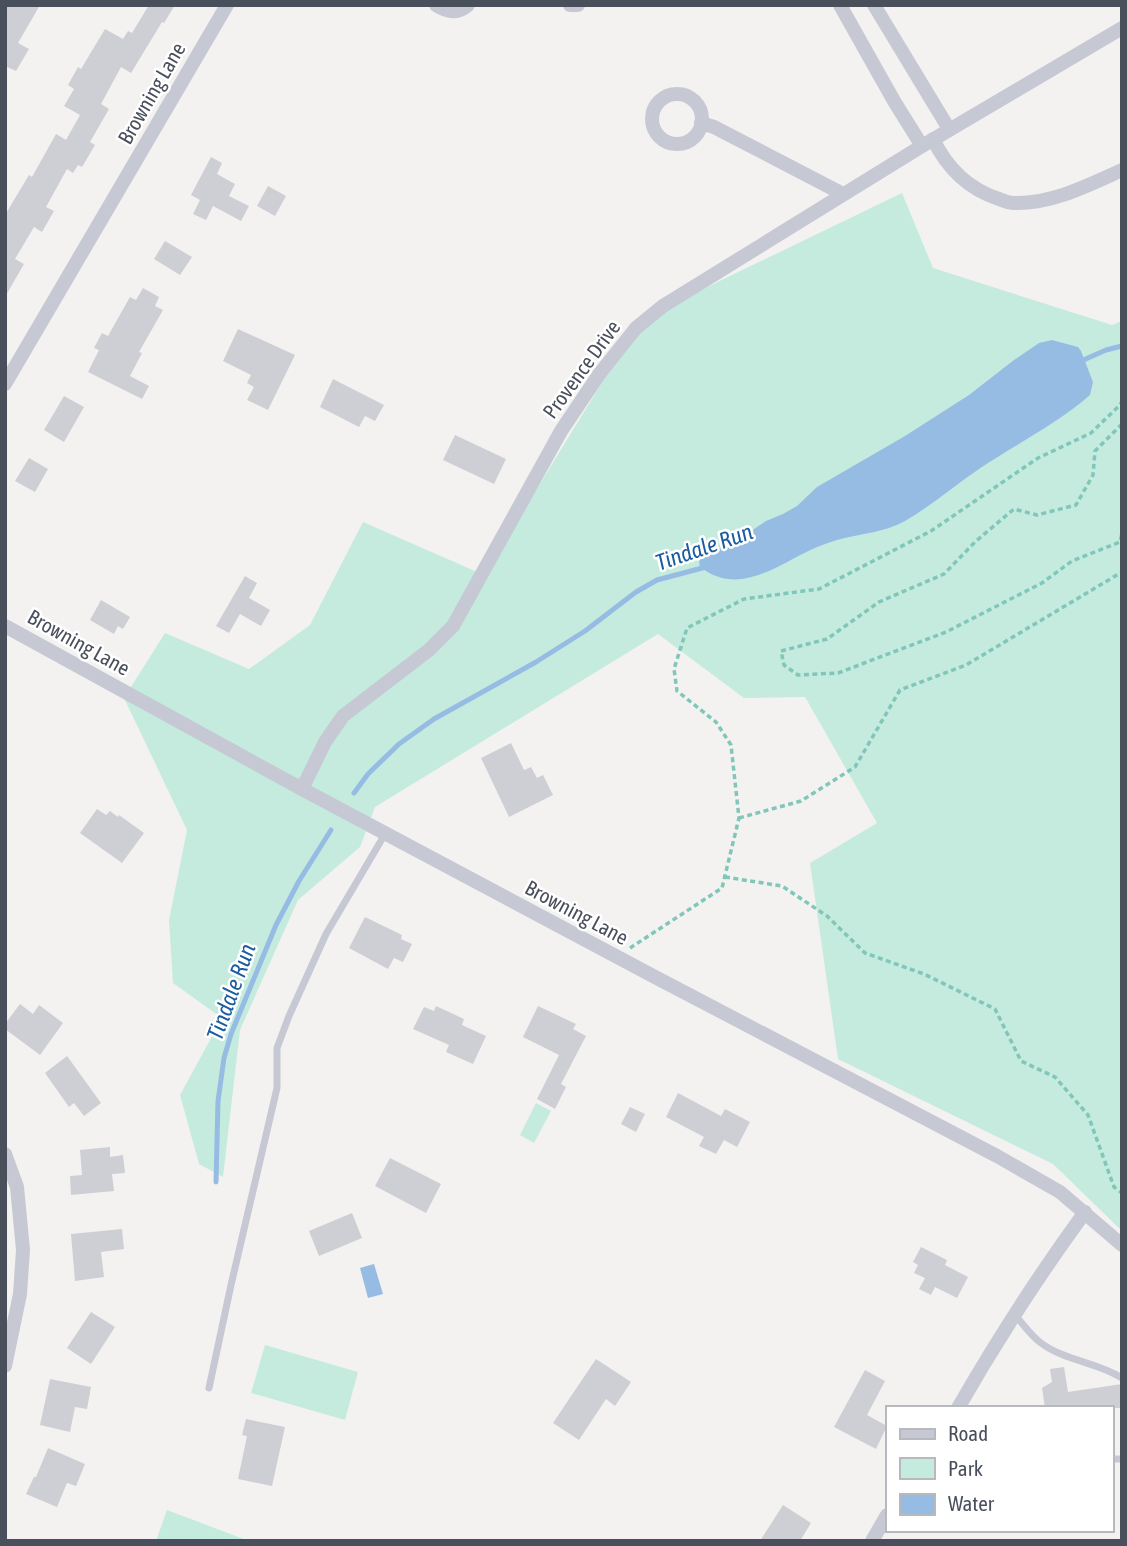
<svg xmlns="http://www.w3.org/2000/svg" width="1127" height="1546" font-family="'Asap Condensed',sans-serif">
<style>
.green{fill:#c5ebdf}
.water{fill:#96bce4}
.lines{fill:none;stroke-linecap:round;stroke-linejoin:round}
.stream{stroke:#96bce4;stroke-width:5}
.building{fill:#cecfd5}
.path{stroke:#80c6b9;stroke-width:3.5;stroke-dasharray:5 3.5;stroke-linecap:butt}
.lane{stroke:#c6c9d4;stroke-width:7}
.street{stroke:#c6c9d4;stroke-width:14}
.labels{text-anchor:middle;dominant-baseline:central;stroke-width:5;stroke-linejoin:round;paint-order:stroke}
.street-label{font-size:21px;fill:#4a4f5c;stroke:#fff}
.water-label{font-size:23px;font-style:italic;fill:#1b5c9f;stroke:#fff}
</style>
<rect width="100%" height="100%" fill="#f3f2f1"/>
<g class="green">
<polygon points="902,193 933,268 1112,325 1122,321 1122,1231 1053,1164 838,1059 810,863 877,823 805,697 744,698 658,634 375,807 360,847 298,900 240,1030 223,1177 199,1164 180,1095 222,1018 173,983 169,920 187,830 124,698 165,633 249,669 310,625 363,522 484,575 641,319"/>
<polygon points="536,1103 551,1111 534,1143 520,1135"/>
<polygon points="265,1345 358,1372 345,1420 251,1393"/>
<polygon points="167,1510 249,1541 156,1541"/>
</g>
<g class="water">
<path d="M1052,340l26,7 3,4 12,31 -3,13c-32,28 -75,50 -111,74 -25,17 -48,37 -74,52 -23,13 -53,13 -77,22 -42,13 -83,58 -128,24l-1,-5 4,-7 35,-15 28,-19 17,-7 14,-8 20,-19 88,-51 64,-41 45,-35 25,-17z"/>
<polygon points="374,1264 383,1294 368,1298 360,1268"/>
</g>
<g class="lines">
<g class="stream">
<polyline points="1079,362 1106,350 1122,346"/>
<polyline points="354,793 368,774 399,744 434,719 536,662 585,631 636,592 657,580 706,567"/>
<polyline points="216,1182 218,1101 224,1058 231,1034 276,925 299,881 331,830"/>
</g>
</g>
<g class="building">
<polygon points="5,5 40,5 18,43 29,49 16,71 5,66"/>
<polygon points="149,5 175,5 164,23 162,22 131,73 121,67 101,104 109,109 90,142 95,145 82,167 78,165 73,173 67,169 46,207 54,211 42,232 34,227 15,259 24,264 5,297 5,215 29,175 32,177 56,134 66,140 80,115 64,106 74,89 68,85 78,67 81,69 105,29 123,39 128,31 132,33"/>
<polygon points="211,157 222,163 217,174 235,184 229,196 249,206 241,221 213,206 206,220 193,214 200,200 191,195"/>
<polygon points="268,186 286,196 275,216 257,206"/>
<polygon points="165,241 192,257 180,275 154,259"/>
<polygon points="143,288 159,297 155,306 163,310 139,352 142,353 130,376 149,386 142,399 88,372 99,350 94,348 102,333 108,336 130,297 136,300"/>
<polygon points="238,329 295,355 268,410 247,400 254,387 247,383 251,375 223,361"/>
<polygon points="333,379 384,405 375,421 365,416 359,427 320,407"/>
<polygon points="64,396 84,407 64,442 44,430"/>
<polygon points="455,435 506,459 494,484 443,460"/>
<polygon points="29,458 48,469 35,492 15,481"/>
<polygon points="245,576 257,583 249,598 270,610 261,626 240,614 229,633 216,626"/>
<polygon points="101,600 130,617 123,629 118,626 114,634 90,620"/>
<polygon points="511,743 524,770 531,767 537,778 543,775 553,795 509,817 481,758"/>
<polygon points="97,809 106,815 110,811 118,817 119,815 144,833 122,863 80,833"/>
<polygon points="365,917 402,935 401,939 412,944 403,962 394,958 388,969 349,948"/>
<polygon points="20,1004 33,1014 39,1005 63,1023 40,1055 5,1029 5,1024"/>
<polygon points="436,1006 464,1019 462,1025 486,1036 473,1064 446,1052 449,1045 413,1029 424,1007 434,1011"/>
<polygon points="538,1006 576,1024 573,1029 586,1036 561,1084 566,1087 555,1109 537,1099 559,1055 523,1037"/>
<polygon points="67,1056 101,1103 84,1116 74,1103 69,1107 45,1073"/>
<polygon points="678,1093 721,1116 725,1109 750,1122 737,1147 724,1140 716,1154 699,1146 704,1137 666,1117"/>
<polygon points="630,1107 645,1114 636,1132 621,1124"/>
<polygon points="110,1147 110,1157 123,1155 125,1173 112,1174 114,1191 71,1195 70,1176 82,1175 80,1150"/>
<polygon points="390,1158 441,1184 426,1213 375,1186"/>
<polygon points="352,1213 362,1238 319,1256 309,1231"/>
<polygon points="122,1229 124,1249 101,1252 104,1277 75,1281 71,1234"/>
<polygon points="921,1247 947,1260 945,1265 968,1277 957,1298 935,1287 931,1295 919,1289 925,1278 914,1273 918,1265 913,1262"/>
<polygon points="91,1312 115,1327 91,1364 67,1348"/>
<polygon points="596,1359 631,1382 615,1406 606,1399 579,1440 553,1423"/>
<polygon points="1064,1367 1068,1392 1122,1384 1122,1408 1045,1408 1042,1388 1052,1382 1050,1369"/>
<polygon points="865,1370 885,1381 867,1415 887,1426 876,1449 834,1427"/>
<polygon points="50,1379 91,1387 87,1409 75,1407 70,1432 40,1425"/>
<polygon points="246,1419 285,1427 272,1486 238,1479 247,1436 242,1435"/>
<polygon points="48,1448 85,1464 76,1486 67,1483 57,1507 26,1494 34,1477 36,1477"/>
<polygon points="783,1505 811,1523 800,1541 760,1541"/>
</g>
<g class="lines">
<g class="path">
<polyline points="1122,424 1095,451 1093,475 1076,505 1037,515 1014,509 976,541 944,574 879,602 827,639 781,651 784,665 798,675 838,673 946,632 1042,583 1072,561 1120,542 1122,533"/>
<polyline points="739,818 801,801 855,767 900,690 966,665 1122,572"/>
<polyline points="725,877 782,886 827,916 865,953 924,974 995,1009 1021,1061 1055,1077 1088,1115 1114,1187 1122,1193"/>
<polyline points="630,948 722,888 739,818 731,745 716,722 677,691 674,669 687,628 744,599 819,589 931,531 1038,458 1091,433 1120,405 1122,401"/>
</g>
<g class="lane">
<path d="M1015,1315c8,9 16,21 26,28 24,18 56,19 81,35"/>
<polyline points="209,1388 231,1285 277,1088 277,1048 289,1016 326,934 385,834"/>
<polyline points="1111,1459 1122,1459"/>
</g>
<g class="street">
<path d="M436,5c11,7 22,9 32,0"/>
<polyline points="570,5 578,5"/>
<polyline points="840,5 894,101 922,146"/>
<polyline points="874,5 949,129"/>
<circle cx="677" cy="119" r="25"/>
<polyline points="701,123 714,127 843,194"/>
<path d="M933,139c14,29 35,50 66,60 5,2 10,4 15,4 38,1 75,-18 108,-33"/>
<polyline points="5,384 227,5"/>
<polyline points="5,626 302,789 655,977 997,1156 1060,1192 1122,1245"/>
<polyline points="302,789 325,742 343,716 429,650 453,626 561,431 600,373 636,328 663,306 922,146 1122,28"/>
<polyline points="5,1154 17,1187 23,1250 20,1294 5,1366"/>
<path d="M958,1408c39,-68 81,-133 127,-196"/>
<polyline points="872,1541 887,1515"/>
</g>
</g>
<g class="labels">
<g class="street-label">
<text transform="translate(151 93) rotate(-60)">Browning Lane</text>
<text transform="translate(581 369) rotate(-54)">Provence Drive</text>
<text transform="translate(79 642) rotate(29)">Browning Lane</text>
<text transform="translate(577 912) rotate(28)">Browning Lane</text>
</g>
<g class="water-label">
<text transform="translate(704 547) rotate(-19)">Tindale Run</text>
<text transform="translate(231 992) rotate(-70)">Tindale Run</text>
</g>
</g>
<rect width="1127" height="1546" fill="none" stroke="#4a4f5c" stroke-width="14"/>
<rect x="886" y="1406" width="228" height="126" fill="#ffffff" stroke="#b7b9be" stroke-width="2"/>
<rect x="900" y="1429" width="35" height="10" fill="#c6c9d4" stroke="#b7b9be" stroke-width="2"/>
<text x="948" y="1441" font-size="21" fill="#4a4f5c">Road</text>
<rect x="900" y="1458" width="35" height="21" fill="#c5ebdf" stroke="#b7b9be" stroke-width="2"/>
<text x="948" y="1476" font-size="21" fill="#4a4f5c">Park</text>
<rect x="900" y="1494" width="35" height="21" fill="#96bce4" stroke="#b7b9be" stroke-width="2"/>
<text x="948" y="1511" font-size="21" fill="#4a4f5c">Water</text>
</svg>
